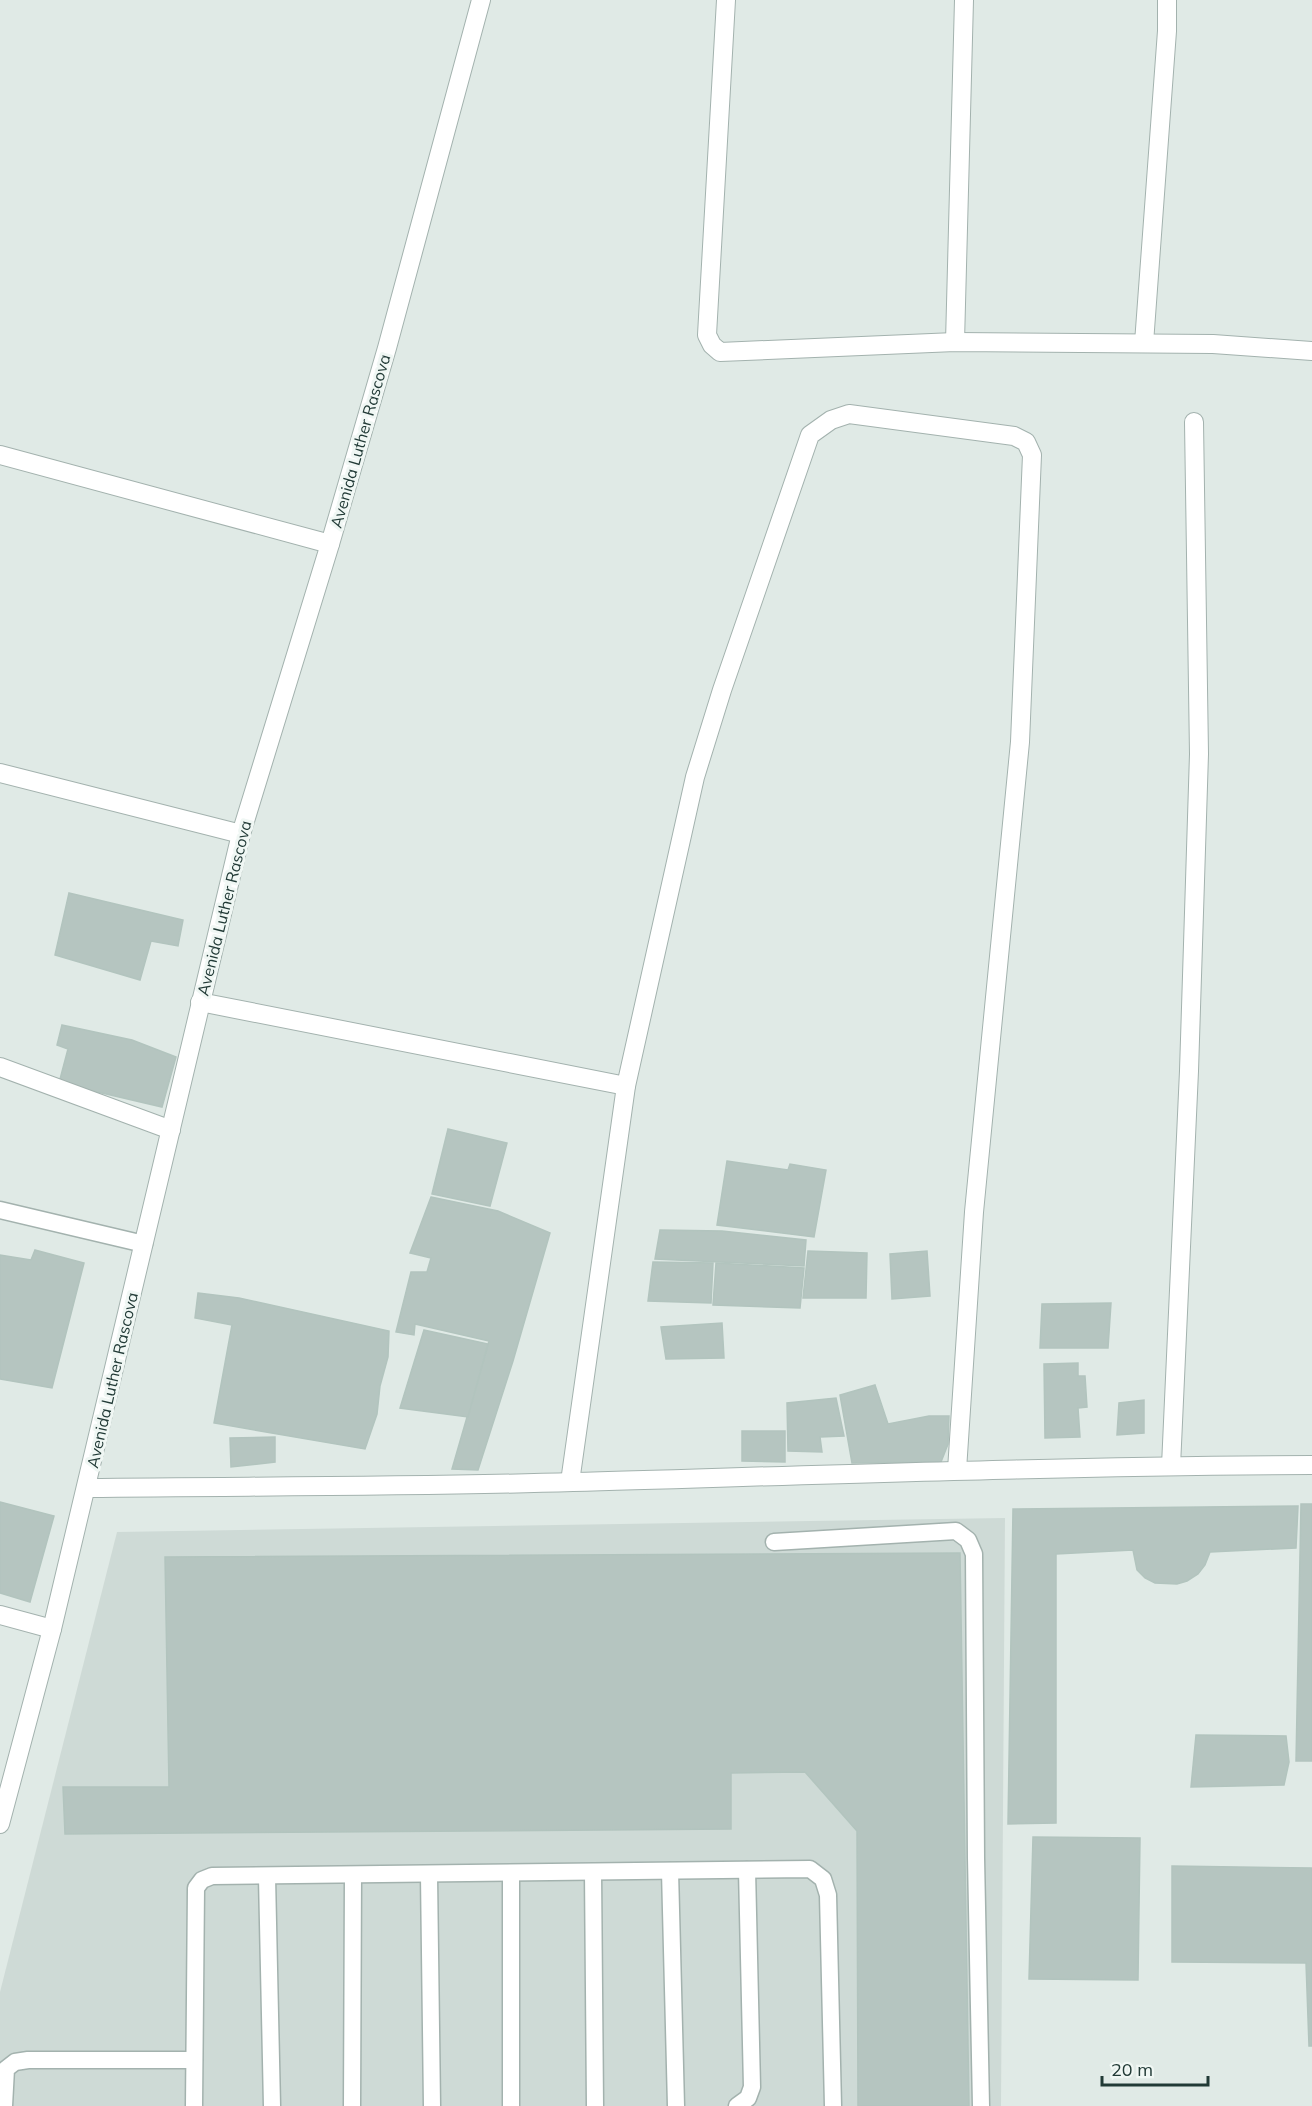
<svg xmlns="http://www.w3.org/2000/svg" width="1312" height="2106" font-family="Mulish,sans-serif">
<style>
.built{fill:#cedad6}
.building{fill:#b5c5c0;stroke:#b2c4be;stroke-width:1.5}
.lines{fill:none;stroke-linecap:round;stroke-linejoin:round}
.lane-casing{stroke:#a3b2ae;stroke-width:19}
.street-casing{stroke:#a3b2ae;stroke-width:20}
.lane{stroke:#fff;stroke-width:16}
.street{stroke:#fff;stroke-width:18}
.labels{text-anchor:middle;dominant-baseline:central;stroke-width:6;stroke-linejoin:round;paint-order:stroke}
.street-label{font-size:16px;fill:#213a36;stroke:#f0f7f4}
</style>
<rect width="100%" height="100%" fill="#e0eae6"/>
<polygon class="built" points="1005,1518 1001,2106 0,2106 0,1992 117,1532"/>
<g class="building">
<polygon points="69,893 183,920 178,946 151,941 140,980 55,955"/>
<polygon points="62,1025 132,1040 176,1057 162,1107 59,1083 68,1049 57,1045"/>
<polygon points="448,1129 507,1143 490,1206 432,1194"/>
<polygon points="727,1161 788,1170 790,1164 826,1170 814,1237 717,1225"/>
<polygon points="431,1197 498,1211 550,1233 513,1361 478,1470 452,1469 489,1341 415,1324 414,1335 396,1332 411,1272 427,1272 431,1258 410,1253"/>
<polygon points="660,1230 722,1231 806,1240 804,1266 655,1259"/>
<polygon points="35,1250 84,1263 52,1388 0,1379 0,1255 31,1260"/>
<polygon points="808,1251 867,1253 866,1298 803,1298"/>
<polygon points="927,1251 930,1296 892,1299 890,1254"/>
<polygon points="653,1262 713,1263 711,1303 648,1301"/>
<polygon points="716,1263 804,1268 800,1308 713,1305"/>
<polygon points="198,1293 239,1298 389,1331 388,1357 380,1386 377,1414 365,1449 214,1423 232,1325 195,1318"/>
<polygon points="1111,1303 1108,1348 1040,1348 1042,1304"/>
<polygon points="722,1323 724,1358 666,1359 661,1327"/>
<polygon points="424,1330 488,1344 468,1417 400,1408"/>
<polygon points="1078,1363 1078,1376 1085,1376 1087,1407 1078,1408 1080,1437 1045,1438 1044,1364"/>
<polygon points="875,1385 888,1424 929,1416 949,1416 948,1444 941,1462 852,1463 840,1395"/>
<polygon points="836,1398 844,1436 820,1437 822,1452 788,1451 787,1403"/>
<polygon points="1144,1400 1144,1433 1117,1435 1119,1403"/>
<polygon points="742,1431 785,1431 785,1462 742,1461"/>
<polygon points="275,1437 275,1462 231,1467 230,1438"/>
<polygon points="0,1502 54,1516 30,1602 0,1593"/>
<polygon points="1301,1504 1312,1504 1312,1761 1296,1761"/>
<polygon points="1298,1506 1296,1548 1210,1552 1205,1565 1198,1574 1187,1581 1177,1584 1155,1583 1145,1578 1137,1570 1133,1550 1056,1554 1056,1823 1008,1824 1013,1509"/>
<polygon points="960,1553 969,2106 858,2106 857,1831 805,1772 731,1773 731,1829 65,1834 63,1787 169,1787 165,1557"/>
<polygon points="1196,1735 1286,1736 1289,1762 1284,1785 1191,1787"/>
<polygon points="1033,1837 1140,1838 1138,1980 1029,1979"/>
<polygon points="1172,1866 1312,1868 1312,2046 1309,2046 1306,1963 1172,1962"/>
</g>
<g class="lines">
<g class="lane-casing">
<g id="lane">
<polyline points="0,1210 144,1244"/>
<polyline points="774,1542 956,1531 968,1540 974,1554 976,1858 981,2106"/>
<polyline points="670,1871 676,2106"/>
<polyline points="593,1872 595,2106"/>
<polyline points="511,1873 511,2106"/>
<polyline points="429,1875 432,2106"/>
<polyline points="267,1877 272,2106"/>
<polyline points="4,2106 6,2069 15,2062 28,2060 194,2060"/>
<polyline points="194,2106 196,1888 202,1880 212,1876 810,1869 823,1879 828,1895 833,2106"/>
<polyline points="352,2106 353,1876"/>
<polyline points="737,2106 748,2098 752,2087 747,1870"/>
</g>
</g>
<g class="street-casing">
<g id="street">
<polyline points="726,0 707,335 712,345 720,352 955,342 1213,344 1312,351"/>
<polyline points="955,342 964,0"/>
<polyline points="1144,343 1167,31 1167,0"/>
<polyline points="0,455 330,544"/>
<polyline points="0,773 241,834"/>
<polyline points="200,1002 626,1086"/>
<polyline points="0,1067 171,1130"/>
<polyline points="1171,1466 1189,1071 1199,754 1194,422"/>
<polyline points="570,1482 626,1086 695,777 722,690 810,435 831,420 849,414 1014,436 1026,442 1032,455 1020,742 974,1212 957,1470"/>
<path d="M87,1488c162,-2 324,-1 486,-6 246,-7 492,-16 739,-17"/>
<polyline points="0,1615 52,1629"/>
<polyline points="0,1824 52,1629 241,834 330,544 387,348 481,0"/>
</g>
</g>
<use href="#lane" class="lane"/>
<use href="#street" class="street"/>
</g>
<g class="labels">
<g class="street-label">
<text transform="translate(360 441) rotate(-74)">Avenida Luther Rascova</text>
<text transform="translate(224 908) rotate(-76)">Avenida Luther Rascova</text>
<text transform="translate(112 1380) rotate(-77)">Avenida Luther Rascova</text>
</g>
</g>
<path d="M1102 2076v9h106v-9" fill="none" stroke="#213a36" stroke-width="3"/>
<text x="1111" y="2076" font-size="18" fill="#213a36" stroke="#f0f7f4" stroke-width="4.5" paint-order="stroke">20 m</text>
</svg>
